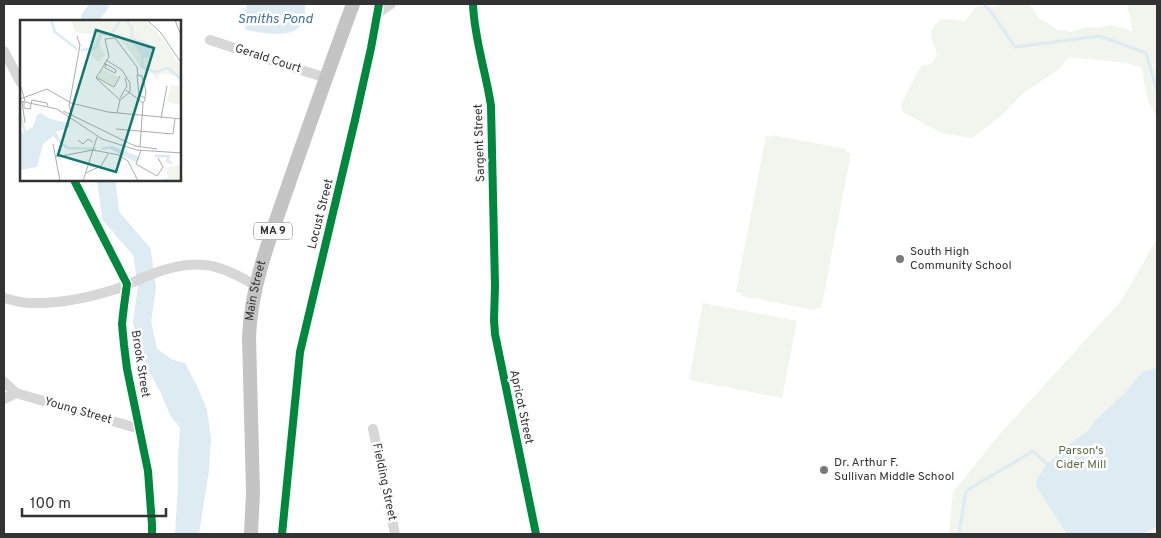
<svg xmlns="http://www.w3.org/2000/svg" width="1161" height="538" font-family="Overpass,sans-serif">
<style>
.green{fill:#f1f5ed}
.water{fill:#ddebf3}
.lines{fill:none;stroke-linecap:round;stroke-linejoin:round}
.stream{stroke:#ddebf3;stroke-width:3}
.river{stroke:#ddebf3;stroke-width:18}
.minor{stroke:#d7d7d7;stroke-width:10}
.highway{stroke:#c4c4c4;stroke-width:14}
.cycleway-casing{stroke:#fff;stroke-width:11}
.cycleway{stroke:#00873e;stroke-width:8}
.poi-dot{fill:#7a7a7a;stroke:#fff;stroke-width:2}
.labels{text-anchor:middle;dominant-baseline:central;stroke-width:5;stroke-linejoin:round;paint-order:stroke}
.shield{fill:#fff;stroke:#707070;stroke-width:1}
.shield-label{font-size:11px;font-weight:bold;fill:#333}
.street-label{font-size:12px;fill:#333;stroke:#fff}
.poi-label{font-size:12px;fill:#333;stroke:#fff;text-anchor:start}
.park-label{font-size:12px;fill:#56703f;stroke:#fff}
.water-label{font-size:14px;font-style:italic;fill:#3f7597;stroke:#fff}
.inset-river{fill:none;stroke:#ddebf3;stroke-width:2.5}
.inset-road{fill:none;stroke:#adadad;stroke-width:1}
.view{fill:#0f766e;fill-opacity:0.15;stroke:#0f766e;stroke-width:2.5}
.inset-edge{fill:none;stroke:#333;stroke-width:2.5}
</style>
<rect width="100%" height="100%" fill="#fff"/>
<g class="green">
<path d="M999,4h31l8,13 18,12 15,3 16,-5 12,1 11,-3 23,6 -6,-27h30v114l-9,-17 -7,-34 -15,-4 -57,-6 -11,13 -36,24 -20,21 -30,23 -31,-5 -38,-21 -2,-7 17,-34 4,-5 10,-3 5,-8c-5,-18 -12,-23 5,-36l23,2 12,-15 19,1z"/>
<polygon points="772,135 846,149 846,152 851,153 821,309 816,308 815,310 741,296 741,293 736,292 766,136 772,137"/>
<polygon points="1157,239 1157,534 949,534 953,492 999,435 1121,301"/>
<polygon points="703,303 797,321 782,398 689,380"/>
</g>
<g class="water">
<path d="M247,4h58c0,5 0,11 -1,16 -7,21 -42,13 -58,10l-2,-7z"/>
<polygon points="149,354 185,363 198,388 207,410 211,438 209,470 199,534 175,534 178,486 178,456 180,428 170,415 160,391 147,368"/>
<polygon points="1157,368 1157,524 1156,527 1142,534 1067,534 1036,486 1037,479 1047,464 1071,443 1088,431 1095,421 1126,392 1142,372"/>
</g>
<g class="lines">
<g class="stream">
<polyline points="984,4 994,16 1015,47 1100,36 1146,53 1157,91"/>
<polyline points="959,534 966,491 1033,451 1047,464 1051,463"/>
</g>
<g class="river">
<polyline points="90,21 90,18 100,4"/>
<polyline points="106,180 111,216 142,252 147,287 142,322 149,354 167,367"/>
</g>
<g class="minor">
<path d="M473,4c1,34 13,68 18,102l4,180 -1,34 1,14 41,200"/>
<polyline points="378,13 391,4"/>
<polyline points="210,40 326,78"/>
<polyline points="4,51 21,83"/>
<polyline points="74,180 127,284 124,306 122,324 124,345 127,369 148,471 152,525 152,534"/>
<path d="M4,298c8,2 17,5 26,5 27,1 57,-5 83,-13 13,-4 26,-11 39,-16 42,-16 66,-12 104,12"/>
<polyline points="4,382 16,393 140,429"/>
<polyline points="4,399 16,393"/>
<polyline points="373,429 395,534"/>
<polyline points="282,534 300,352 355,120 371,48 379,4"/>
</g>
<path class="highway" id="s1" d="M251,534l2,-42 -4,-155c2,-54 23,-104 40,-154 21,-60 42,-120 64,-179"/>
<g class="cycleway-casing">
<g id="cycleway">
<path d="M473,4c1,34 13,68 18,102l4,180 -1,34 1,14 41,200"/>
<polyline points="74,180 127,284 124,306 122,324 124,345 127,369 148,471 152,525 152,534"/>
<polyline points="282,534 300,352 355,120 371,48 379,4"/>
</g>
</g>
<use href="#cycleway" class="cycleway"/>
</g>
<g class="poi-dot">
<circle cx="900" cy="259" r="5"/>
<circle cx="824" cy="470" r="5"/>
</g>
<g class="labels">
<rect class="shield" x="254" y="222.5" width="38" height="17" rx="4"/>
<g class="shield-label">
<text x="273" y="231">MA 9</text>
</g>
<g class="street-label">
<text transform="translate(268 59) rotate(18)">Gerald Court</text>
<text transform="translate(480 143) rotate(-92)">Sargent Street</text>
<text transform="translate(321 214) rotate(-76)">Locust Street</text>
<text stroke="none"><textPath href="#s1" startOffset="244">Main Street</textPath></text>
<text transform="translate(140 364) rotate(81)">Brook Street</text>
<text transform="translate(521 407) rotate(78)">Apricot Street</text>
<text transform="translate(78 411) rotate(16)">Young Street</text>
<text transform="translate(384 482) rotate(78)">Fielding Street</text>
</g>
<g class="poi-label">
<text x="910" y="252">South High<tspan x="910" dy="14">Community School</tspan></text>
<text x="834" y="463">Dr. Arthur F.<tspan x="834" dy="14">Sullivan Middle School</tspan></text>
</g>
<g class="park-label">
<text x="1081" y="451">Parson's<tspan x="1081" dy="14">Cider Mill</tspan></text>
</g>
<g class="water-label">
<text x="275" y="19">Smiths Pond</text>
</g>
</g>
<g transform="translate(20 20)">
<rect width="161" height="161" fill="#fff"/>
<path d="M51,0h73l13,12 24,35v19l-5,-10 -15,-3 -4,7 -6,-8 -9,-3 -25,-36 -15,3 -3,6 6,13 -6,7 -8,-6v-6l7,-15 -23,-3zM82,49l16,8 -5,8 -15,-8zM151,65l9,2 1,18 -14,-3zM161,144v17h-30l17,-3 -2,-10z" fill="#f1f5ed"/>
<path d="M118,19l12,5 2,13 -10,1 -7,-13zM21,93l9,6 20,4v4l-14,5 7,14 -10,-10 -10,8 -6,23 -17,3v-40l3,3 10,-6 4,-12zM92,126l28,11 1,1 -5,4 -26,-13 -9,1 2,-3z" fill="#ddebf3"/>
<path class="inset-river" d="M31,0l4,12 22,17M106,0l6,8v10l6,3M61,30l15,-2 5,-14 11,-1 9,-13M122,38v9l13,5 13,-4 14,12M0,93l5,20M42,124l6,4 28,1M135,136h14l-2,5 5,2"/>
<path class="inset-road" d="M127,0l14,13 21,31M155,0l7,18M86,40l16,10 8,13v9l-10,8 -3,13M84,43l12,7 -1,3 -10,-5 1,-4M76,57l18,10 6,-11M0,64l5,17M106,70l17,13 -3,44M100,78l7,-12 -2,-8M0,79l27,-10 24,14 37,9 74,7M100,80l-24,-22 13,-21 -4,-18 10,-1 22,29 1,8M0,81l37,8 45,30 35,11 45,3M4,81v7l6,1 2,-9 15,3 1,3M2,82l3,21M123,83l2,-3v-2l1,-7 -1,-4 -3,-11 -5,-1 2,20 6,3M43,91l72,35 22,3M52,95l-3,-9 11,-61 -3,-9M141,98l6,-32M96,109l57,5 2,-15M58,120l5,4 5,-5 5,3M33,124l7,37M121,130l-5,14 21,12 6,-9 -5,-9M36,137l37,-7 26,5 9,6 10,20M66,153l15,-7 7,-12M63,161l14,-44"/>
<path class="view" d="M76,10l58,18 -38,124 -58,-17z"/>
<rect width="161" height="161" class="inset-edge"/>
</g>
<rect width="1161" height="538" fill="none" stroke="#333333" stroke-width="10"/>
<path d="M22 508v8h144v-8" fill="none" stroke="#333333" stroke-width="2.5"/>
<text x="30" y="508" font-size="15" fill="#333333" stroke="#ffffff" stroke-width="4" paint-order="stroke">100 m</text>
</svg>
